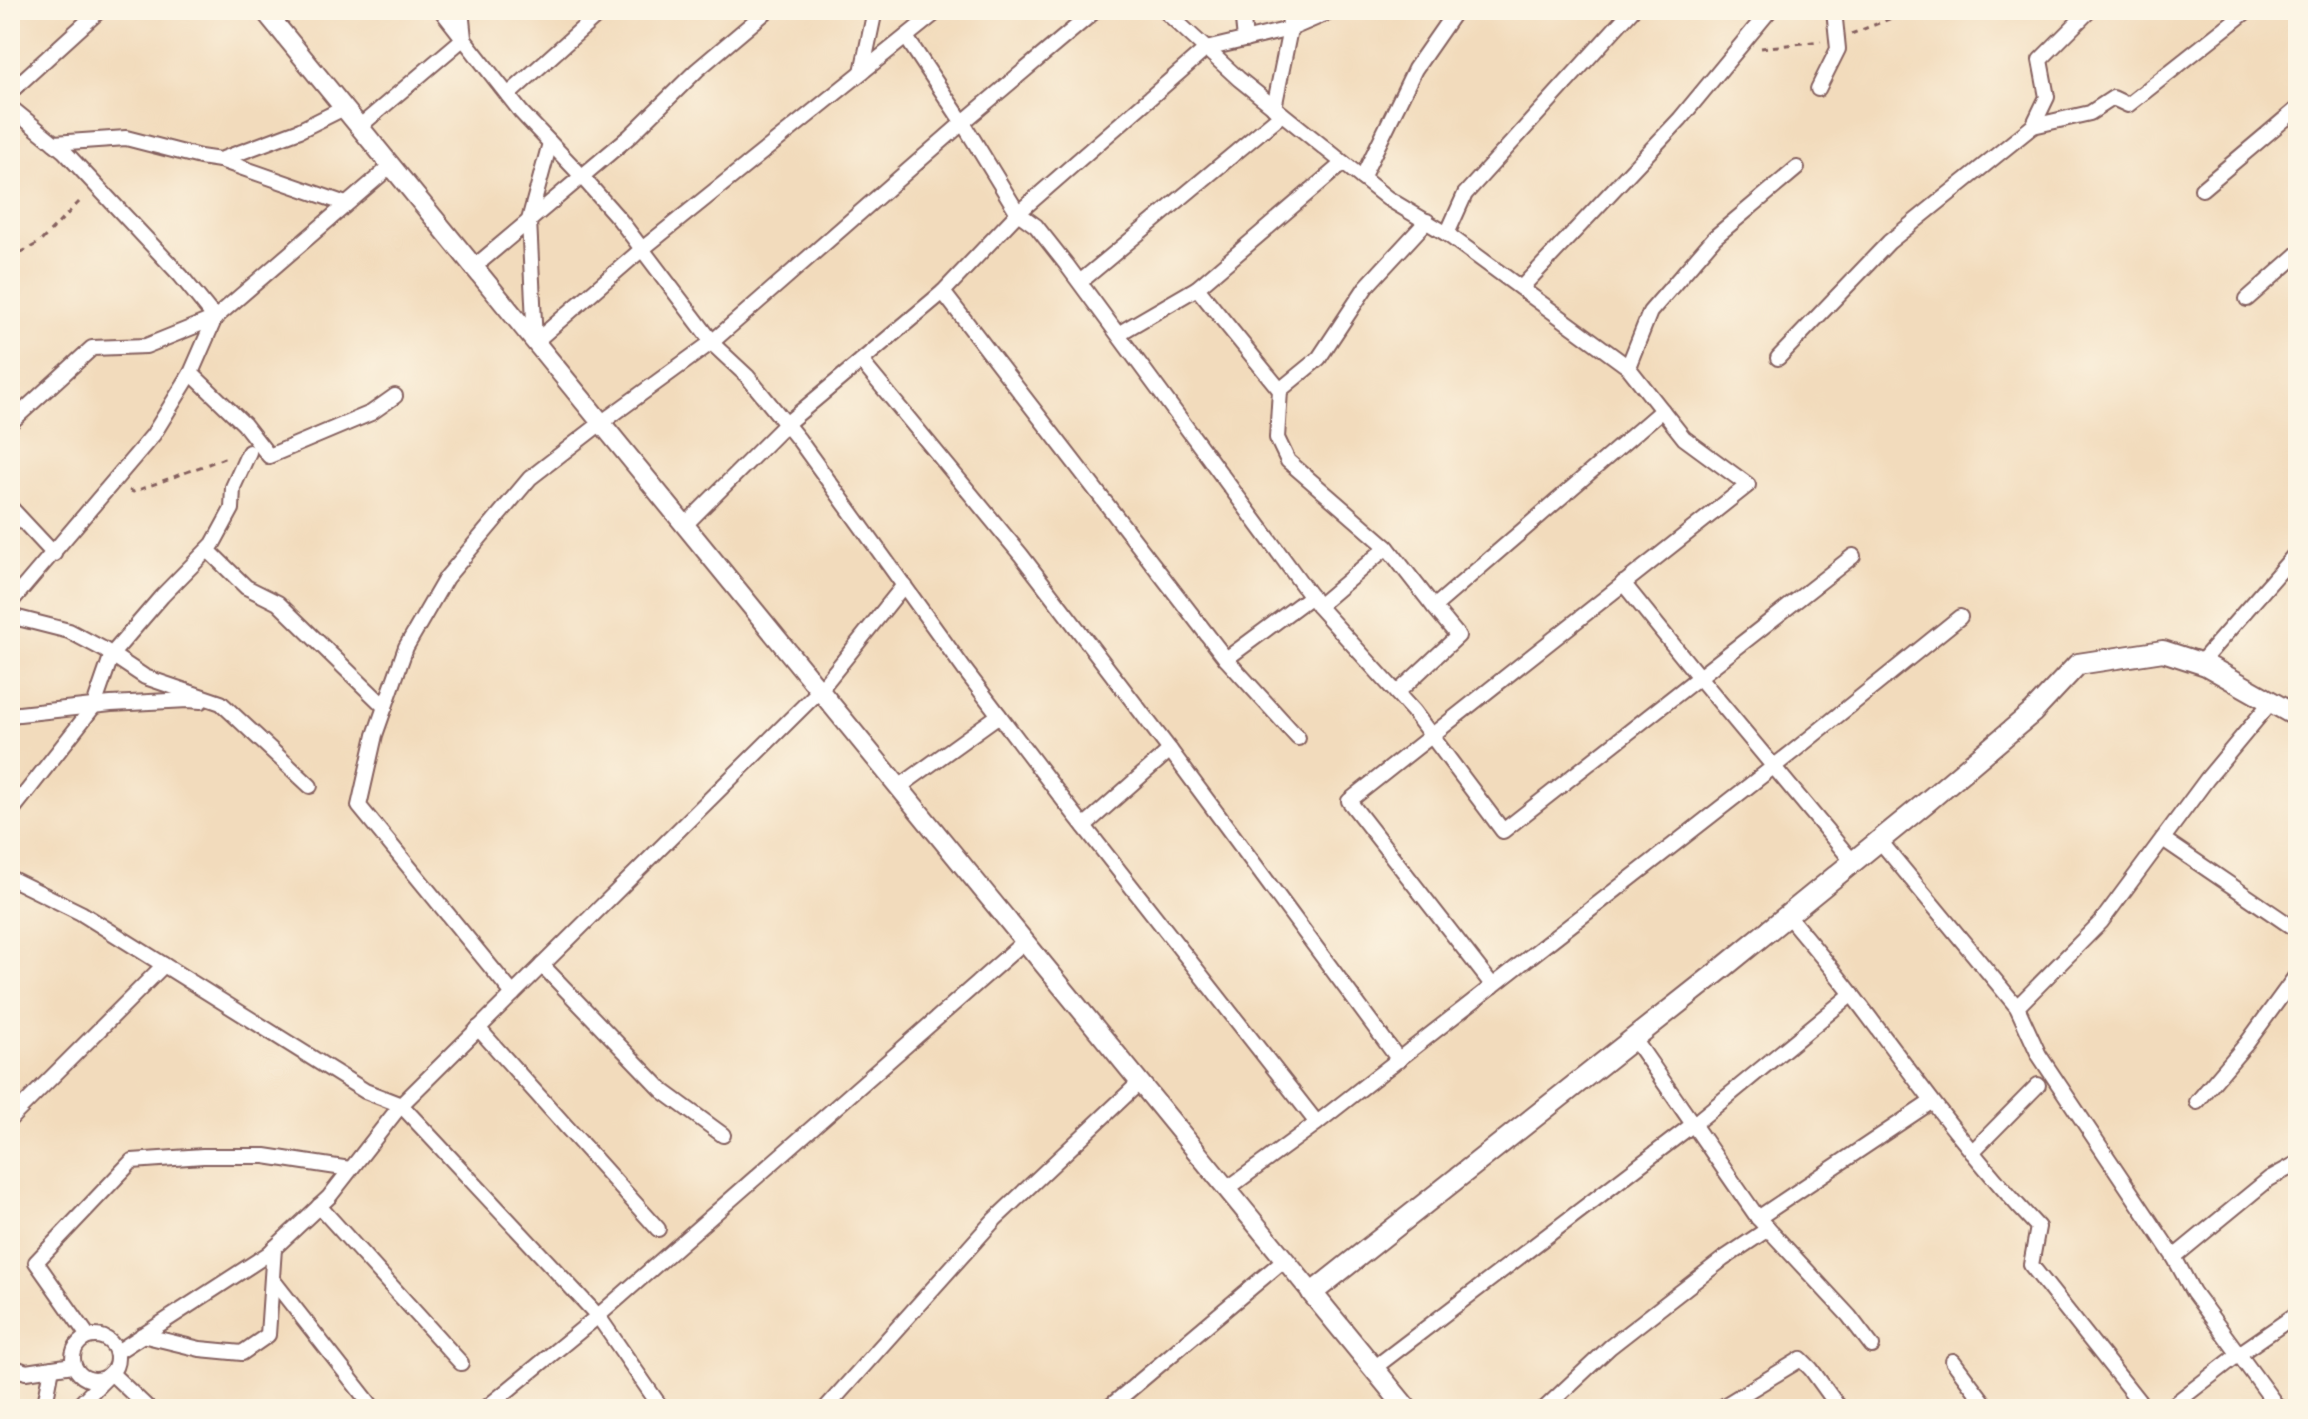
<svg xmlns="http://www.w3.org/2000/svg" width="2308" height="1419" font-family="'EB Garamond',serif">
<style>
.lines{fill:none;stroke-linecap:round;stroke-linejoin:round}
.minor-casing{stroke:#85615e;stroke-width:18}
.tertiary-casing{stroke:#85615e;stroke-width:22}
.secondary-casing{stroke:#85615e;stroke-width:24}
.path{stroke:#85615e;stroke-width:3;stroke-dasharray:6 6;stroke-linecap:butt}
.minor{stroke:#fff;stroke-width:14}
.tertiary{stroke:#fff;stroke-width:18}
.secondary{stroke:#fff;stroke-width:20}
</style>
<rect width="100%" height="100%" fill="#fcf5e5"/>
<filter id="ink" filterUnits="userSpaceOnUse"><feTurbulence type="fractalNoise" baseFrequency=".0125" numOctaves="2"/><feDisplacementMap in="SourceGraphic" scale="16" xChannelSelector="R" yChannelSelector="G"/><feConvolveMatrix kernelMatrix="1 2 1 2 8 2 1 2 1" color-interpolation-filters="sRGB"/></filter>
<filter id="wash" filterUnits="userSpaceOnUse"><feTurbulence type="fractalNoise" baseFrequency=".006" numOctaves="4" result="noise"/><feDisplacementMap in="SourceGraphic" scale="32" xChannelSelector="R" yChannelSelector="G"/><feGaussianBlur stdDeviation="1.8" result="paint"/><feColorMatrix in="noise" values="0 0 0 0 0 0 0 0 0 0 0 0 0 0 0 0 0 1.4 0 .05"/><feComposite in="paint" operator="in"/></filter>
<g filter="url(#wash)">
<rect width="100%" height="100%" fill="#f2dbbc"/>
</g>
<g filter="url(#ink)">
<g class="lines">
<g class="minor-casing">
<g id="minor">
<polyline points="441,10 521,112 576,170 620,220 717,348 747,376 799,440 964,669 1065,802 1317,1123 1227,1189"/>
<polyline points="1164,10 1239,79 1387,198 1447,234 1628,367 1684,438 1748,485 1349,801 1493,986"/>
<polyline points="1242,10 1245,40"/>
<polyline points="906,37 963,123 1018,213 1036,226 1066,264 1318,606 1413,711 1503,831 1853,556"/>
<polyline points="862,72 875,10"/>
<polyline points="1818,89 1838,49 1834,10"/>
<polyline points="10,92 100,10"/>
<polyline points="508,95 603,10"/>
<polyline points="10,107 64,151 181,276 215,318"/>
<polyline points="1274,108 1290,29 1334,10"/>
<polyline points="2033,126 2090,113 2113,98 2128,105 2248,10"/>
<polyline points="359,127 464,38 461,10"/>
<polyline points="54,143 126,138 200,157 220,160 300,130 344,108"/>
<polyline points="220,160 346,204"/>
<polyline points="1343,163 1197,288 1280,390 1277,438 1288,461 1387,547"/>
<polyline points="1362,178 1415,69 1456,10"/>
<polyline points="2202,189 2298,108"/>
<polyline points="1447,234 1465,194 1632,10"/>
<polyline points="474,267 630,136 697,70 768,10"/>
<polyline points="1080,282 1282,114"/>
<polyline points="1521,288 1680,119 1770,10"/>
<polyline points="943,292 1018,213 1206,49 1290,29 1289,10"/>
<polyline points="2247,299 2298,254"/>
<polyline points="215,318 191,373 244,424 269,456 371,413 395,396"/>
<polyline points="1118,334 1197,288"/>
<polyline points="535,342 641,250 939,10"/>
<polyline points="535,342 529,220 550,143"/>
<polyline points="1778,358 1889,242 2033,126 2047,97 2040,60 2090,10"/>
<polyline points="861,361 943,292 1226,659"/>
<polyline points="1628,367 1650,312 1715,237 1797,168"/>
<polyline points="1280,390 1319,358 1366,287 1427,221"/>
<polyline points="10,423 92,348 146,346 215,318 391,166"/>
<polyline points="10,507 54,554"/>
<polyline points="685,525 786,424 861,361 1021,555 1170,750 1399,1060"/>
<polyline points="208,550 246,587 278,603 385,707"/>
<polyline points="1623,583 1699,677 1853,862"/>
<polyline points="10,603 153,435 191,373"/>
<polyline points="1318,606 1387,547 1434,607"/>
<polyline points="10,616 69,631 103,649 145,677 221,703 310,786"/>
<polyline points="2200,663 2298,551"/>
<polyline points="1397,693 1458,636 1434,607 1662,410"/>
<polyline points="10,715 111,704 188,700 201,701"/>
<polyline points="1298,738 1226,659 1311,596"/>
<polyline points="899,787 999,715"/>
<polyline points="10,813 94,706 112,654 162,596 213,544 232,509 233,487 249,452"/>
<polyline points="1084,826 1170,750"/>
<polyline points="2163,839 2298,931"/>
<polyline points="1880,841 2017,1007 2039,1055 2174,1257 2193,1292 2279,1409"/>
<polyline points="10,878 81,913 365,1091 401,1105 329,1197 268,1254 117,1352"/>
<path d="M1788,916c22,27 45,53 66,81 59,78 115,158 184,230l-7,38 114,144"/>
<polyline points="542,965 663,1091 723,1135"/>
<polyline points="513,994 359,806 375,735 406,647 446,578 530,478 601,423 712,342 968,118 1096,10"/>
<polyline points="2017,1007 2101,922 2207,779 2271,702"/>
<polyline points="478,1028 658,1229"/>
<polyline points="1634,1039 1758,1218 1849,1316 1872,1346"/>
<polyline points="2197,1102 2247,1043 2298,973"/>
<polyline points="10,1119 164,965"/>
<polyline points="1317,1123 1795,750 1960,617"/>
<polyline points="1972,1152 2038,1085"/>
<polyline points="319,1206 461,1363"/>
<polyline points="1758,1218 1931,1102"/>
<polyline points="2174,1257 2269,1179 2298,1163"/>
<polyline points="272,1279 374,1409"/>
<polyline points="142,1335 200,1349 242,1353 268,1335 274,1248"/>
<circle cx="95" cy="1358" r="22"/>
<polyline points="88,1336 36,1262 132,1161 203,1156 265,1156 350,1169"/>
<polyline points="1953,1361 1989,1409"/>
<polyline points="10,1366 26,1372 73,1365"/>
<polyline points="1374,1368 1700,1119 1852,994"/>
<polyline points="44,1409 52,1368"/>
<polyline points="75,1409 111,1373 149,1409"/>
<polyline points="485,1409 598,1316 401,1105 820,690 904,585"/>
<polyline points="662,1409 598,1316 1025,941"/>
<polyline points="825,1409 995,1219 1140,1082"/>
<polyline points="1107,1409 1285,1259"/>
<polyline points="1544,1409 1610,1347 1723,1259 1768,1229"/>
<polyline points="1719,1409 1801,1359 1811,1369 1840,1409"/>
<polyline points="2168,1409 2239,1354 2298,1313"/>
</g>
</g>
<g class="tertiary-casing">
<polyline id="tertiary" points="264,10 1312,1293"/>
</g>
<g class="secondary-casing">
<polyline id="secondary" points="1407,1409 1312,1293 1724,967 1928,801 2033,712 2078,664 2163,651 2206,665 2298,717"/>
</g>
<g class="path">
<polyline points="1851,34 1902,14 1905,10"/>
<polyline points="1761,48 1821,41"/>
<polyline points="10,258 39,243 83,198"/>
<polyline points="129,490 133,492 227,457"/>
</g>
<use href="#minor" class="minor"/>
<use href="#tertiary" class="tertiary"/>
<use href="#secondary" class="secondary"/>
</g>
</g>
<rect width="2308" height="1419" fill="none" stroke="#fcf5e5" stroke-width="40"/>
</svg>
